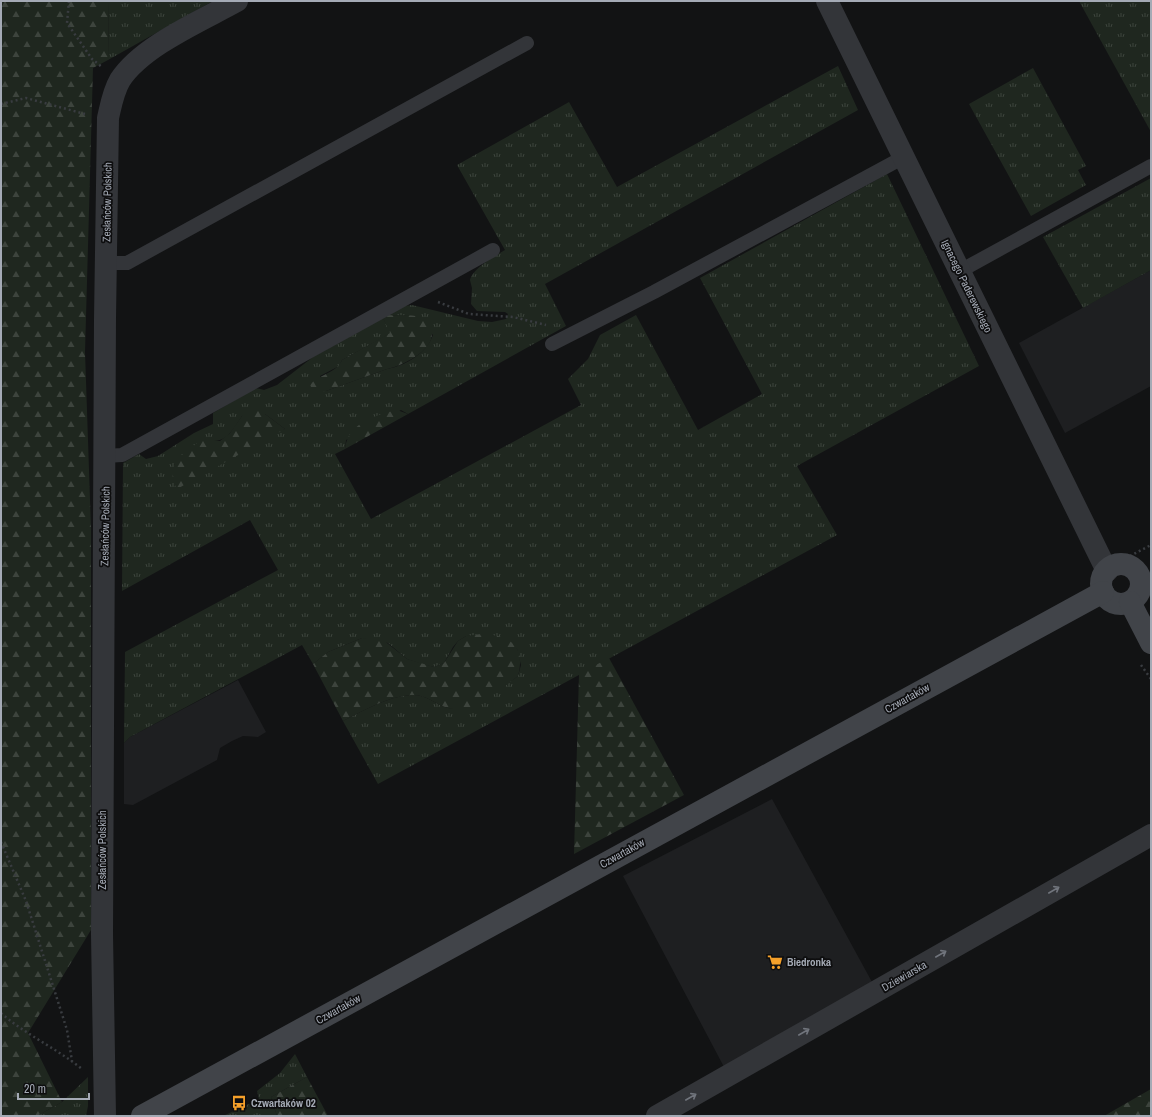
<svg xmlns="http://www.w3.org/2000/svg" width="1152" height="1117" font-family="'Archivo Narrow',sans-serif">
<style>
.built{fill:#1e1f21}
.grass{fill:url(#grass-tufts);fill-rule:evenodd}
.forest{fill:url(#forest-firs)}
.lines{fill:none;stroke-linecap:round;stroke-linejoin:round}
.path{stroke:#393c40;stroke-width:2.5;stroke-dasharray:2 3;stroke-linecap:butt}
.lane{stroke:#333539;stroke-width:14}
.street{stroke:#333539;stroke-width:22}
.secondary{stroke:#414449;stroke-width:22}
.oneway{stroke:#71757d}
.labels{text-anchor:middle;dominant-baseline:central;stroke-width:3.5;stroke-linejoin:round;paint-order:stroke}
.street-label{font-size:11px;fill:#a4aab5;stroke:#0e0e0f}
.poi-label{font-size:11px;font-weight:bold;fill:#a4aab5;stroke:#0e0e0f;text-anchor:start}
</style>
<defs>
<pattern id="grass-tufts" width="24" height="20" patternUnits="userSpaceOnUse"><rect width="24" height="20" fill="#1f271f"/><path d="M3 7l-1-3M5 7V3M7 7l1-3M15 17l-1-3M17 17v-4M19 17l1-3" fill="none" stroke="#3d443d"/></pattern>
<pattern id="forest-firs" width="22" height="20" patternUnits="userSpaceOnUse"><rect width="22" height="20" fill="#1f271f"/><path d="M5 1l3.5 6h-7zM16 11l3.5 6h-7z" fill="#3d443d"/></pattern>
</defs>
<rect width="100%" height="100%" fill="#121314"/>
<g class="built">
<polygon points="1151,270 1151,386 1065,433 1019,343"/>
<polygon points="238,680 266,732 258,737 243,736 232,741 220,748 217,760 133,805 124,804 124,743 130,737"/>
<polygon points="772,799 872,982 724,1067 623,876"/>
</g>
<g class="grass">
<polygon points="109,1 213,1 108,60"/>
<polygon points="1079,1 1151,1 1151,132"/>
<path d="M838,66l20,44 -313,174 21,42 -158,88 -7,-4 -55,30 -1,9 -10,5 36,65 210,-114 -13,-26 20,-20 12,-24 36,-20 62,115 64,-36 -62,-116 187,-104 92,192 -182,100 40,69 -459,249 -35,-63c22,-11 43,-24 68,-26 13,-1 22,7 34,12 22,8 55,-18 73,-31l3,-11 -4,-16 -25,-14 -26,1 -8,5 -5,6 -9,16 -10,4 -12,-3 -15,-5 -19,-16 -26,-5 -34,14 -15,12 -11,-19 -172,92 -6,6 1,-91 153,-82 -28,-50 -128,71 1,-128 16,-9 7,5 12,-3 36,-23 19,-9v-11l43,-25 8,2 13,-5 36,-28 70,-39 8,15 -49,27 -3,6 -19,10 6,15 61,-22c18,-3 40,-16 46,-34l-19,-19 -26,-1 17,-9 7,-1 66,16 14,1 14,-3 2,-5 -3,-2 -28,-1 -6,-7 1,-16 -2,-8c3,-12 25,-24 35,-30l-48,-85 105,-59 7,-4 48,85zM265,414l20,15 -111,36 40,-24c14,0 21,-15 28,-25z"/>
<polygon points="1033,68 1086,166 1078,170 1086,185 1031,216 969,104"/>
<polygon points="1151,178 1151,270 1083,308 1043,237"/>
<polygon points="295,1054 307,1077 271,1097 277,1116 223,1116 259,1099 257,1091 280,1073"/>
<polygon points="88,1077 88,1106 86,1116 37,1116 62,1102"/>
</g>
<g class="forest">
<polygon points="1,1 109,1 108,60 93,68 85,352 91,529 91,930 28,1033 62,1102 37,1116 1,1116"/>
<path d="M388,315c10,1 22,-1 31,2 5,1 9,5 11,10 11,20 -27,39 -43,42l-61,22c-9,1 -12,2 -16,-6 9,-11 27,-12 32,-25l48,-27 -7,-15z"/>
<path d="M253,408l12,6 20,15 -108,60c-13,-23 5,-35 23,-48h20l10,-8 12,-17z"/>
<path d="M397,410l11,4 -63,35c2,-25 30,-34 52,-39z"/>
<path d="M481,634c29,1 45,12 37,42 -19,14 -47,41 -73,31 -12,-5 -21,-13 -34,-12 -25,2 -46,15 -68,26l-30,-57 15,-12 34,-14 20,1 25,20 27,8 10,-4 14,-22 8,-5z"/>
<polygon points="609,658 684,795 574,854 579,674"/>
<polygon points="307,1077 328,1116 277,1116 271,1097"/>
<polygon points="1151,1089 1151,1116 1104,1116"/>
</g>
<g class="lines">
<g class="path">
<polyline points="69,1 67,23 92,59 102,67"/>
<polyline points="1,104 26,98 85,114"/>
<polyline points="438,302 469,314 513,317 546,325"/>
<polyline points="1125,555 1130,556 1151,545"/>
<polyline points="1141,665 1151,679"/>
<polyline points="1,842 26,901 67,1030 72,1061"/>
<path d="M1,1013c25,22 55,35 81,56"/>
</g>
<g class="lane">
<polyline points="106,263 127,263 527,43"/>
<polyline points="960,271 1151,166"/>
<polyline points="552,344 654,292 904,157"/>
<polyline points="105,456 122,455 493,250"/>
</g>
<g class="street">
<polyline points="827,1 1107,571"/>
<path d="M105,1116l-3,-182 3,-615 3,-201c3,-13 5,-26 12,-38 22,-34 81,-59 117,-79"/>
<polyline points="657,1116 1151,835"/>
</g>
<g class="secondary">
<circle cx="1121" cy="584" r="20"/>
<polyline points="1130,602 1151,643"/>
<polyline points="142,1116 1103,592"/>
</g>
</g>
<defs><path id="oneway-shaft" d="M-6 0H5M1.5-3L5.5 0L1.5 3" fill="none" stroke-width="1.6" stroke-linecap="round" stroke-linejoin="round"/></defs>
<g class="oneway">
<use href="#oneway-shaft" transform="translate(1054 890) rotate(-30)"/>
<use href="#oneway-shaft" transform="translate(941 954) rotate(-30)"/>
<use href="#oneway-shaft" transform="translate(804 1032) rotate(-30)"/>
<use href="#oneway-shaft" transform="translate(691 1097) rotate(-30)"/>
</g>
<defs>
<g id="supermarket-bare" transform="scale(1.2)"><path d="M-6-5.5h2.5l.6 2H6L4.5 2H-2.5L-4.4-4H-6ZM-1.5 3.2a1.3 1.3 0 1 0 .1 0ZM3 3.2a1.3 1.3 0 1 0 .1 0Z" fill="#f5a02a" stroke="#0e0e0f" stroke-width="2.5" paint-order="stroke"/></g>
<g id="bus-bare" transform="scale(1.2)"><path d="M-5-6H5V4H4V6H2V4H-2V6H-4V4H-5ZM-3.5-4V0h7V-4ZM-3.5 1.2v1.5H-2V1.2ZM2 1.2v1.5H3.5V1.2Z" fill="#f5a02a" stroke="#0e0e0f" stroke-width="2.5" paint-order="stroke"/></g>
</defs>
<g fill-rule="evenodd">
<use href="#supermarket-bare" x="775" y="962"/>
<use href="#bus-bare" x="239" y="1103"/>
</g>
<g class="labels">
<g class="street-label">
<text transform="translate(107 202) rotate(-89)">Zesłańców Polskich</text>
<text transform="translate(967 286) rotate(64)">Ignacego Paderewskiego</text>
<text transform="translate(105 526) rotate(-89)">Zesłańców Polskich</text>
<text transform="translate(907 698) rotate(-29)">Czwartaków</text>
<text transform="translate(102 850) rotate(-90)">Zesłańców Polskich</text>
<text transform="translate(622 853) rotate(-29)">Czwartaków</text>
<text transform="translate(904 976) rotate(-30)">Dziewiarska</text>
<text transform="translate(338 1009) rotate(-29)">Czwartaków</text>
</g>
<g class="poi-label">
<text x="787" y="962">Biedronka</text>
<text x="251" y="1103">Czwartaków 02</text>
</g>
</g>
<rect width="1152" height="1117" fill="none" stroke="#a4aab5" stroke-width="4"/>
<path d="M18 1093v6h71v-6" fill="none" stroke="#a4aab5" stroke-width="2"/>
<text x="24" y="1093" font-size="12" fill="#a4aab5" stroke="#0e0e0f" stroke-width="3" paint-order="stroke">20 m</text>
</svg>
